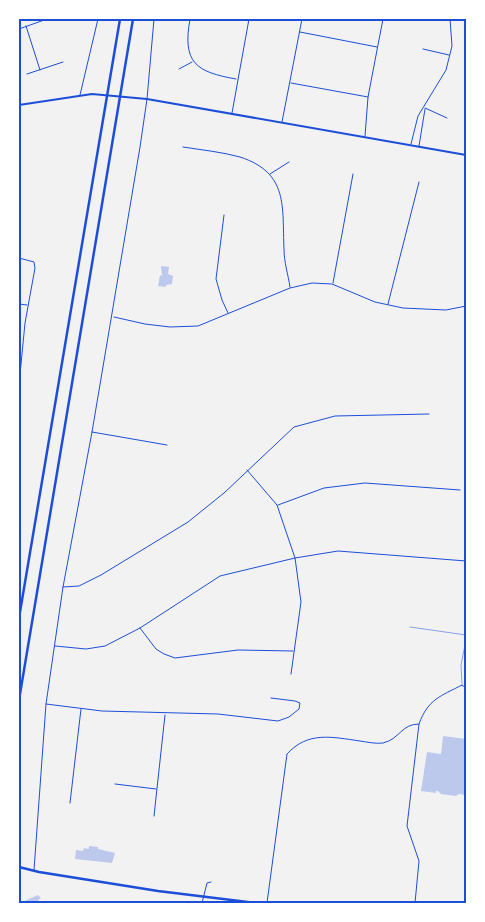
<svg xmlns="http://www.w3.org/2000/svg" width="485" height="922" font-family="Poppins,sans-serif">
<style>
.building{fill:#bdc9ec}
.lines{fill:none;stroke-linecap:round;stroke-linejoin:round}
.service{stroke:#1d4ed8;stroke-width:0.5}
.minor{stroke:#1d4ed8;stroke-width:1}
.tertiary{stroke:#1d4ed8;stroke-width:2}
.trunk{stroke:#1d4ed8;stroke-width:2.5}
.neatline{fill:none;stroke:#1d4ed8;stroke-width:2}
</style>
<rect width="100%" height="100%" fill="#f2f2f2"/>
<g class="building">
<polygon points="161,266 169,267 168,274 173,276 172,284 166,285 166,287 158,286 160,275 162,276"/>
<polygon points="443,736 466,739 466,795 459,794 456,796 441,794 438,791 436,791 436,793 421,791 427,752 441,754"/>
<polygon points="89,846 98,847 98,849 115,853 112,863 75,859 76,850 83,851 84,848 89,849"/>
<polygon points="38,895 41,898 38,900 40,903 20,903"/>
</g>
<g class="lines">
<g class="service">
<polyline points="410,627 466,635"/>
<polyline points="462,684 461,665 466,640"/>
</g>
<g class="minor">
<path d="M190,19c-8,44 6,53 46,60"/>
<polyline points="26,26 40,70"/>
<polyline points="19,29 47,19"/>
<polyline points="300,32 377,47"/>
<polyline points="423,49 449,55"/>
<polyline points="179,69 192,62"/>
<polyline points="27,74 63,62"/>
<polyline points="291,83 368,97"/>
<polyline points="80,95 98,19"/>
<polyline points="425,108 447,118"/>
<polyline points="232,113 249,19"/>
<polyline points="282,122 302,19"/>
<polyline points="365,136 368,97 383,19"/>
<polyline points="411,144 418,116 446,70 452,46 450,19"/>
<polyline points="419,146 425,109"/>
<path d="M183,147c19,3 39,5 57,10 49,16 42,50 44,92 0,13 4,25 6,38"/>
<polyline points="270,174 289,162"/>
<polyline points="224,215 216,279 222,300 228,313"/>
<polyline points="19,258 34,262 35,268 25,323 19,385"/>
<polyline points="333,283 353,174"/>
<polyline points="19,304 27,305"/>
<polyline points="388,304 419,182"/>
<polyline points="114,317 145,324 170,327 198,326 290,288 312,283 332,284 375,302 403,308 446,310 466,306"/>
<polyline points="92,432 167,445"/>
<polyline points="247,470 277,505 295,558 301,602 291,674"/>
<polyline points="278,505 324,488 365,483 460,490"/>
<polyline points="63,587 79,586 101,575 188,522 224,493 294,427 335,416 429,414"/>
<polyline points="140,628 156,649 164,654 175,658 238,650 293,651"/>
<polyline points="55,646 86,649 105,646 140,628 220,576 295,558 338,551 466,561"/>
<polyline points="46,704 102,711 218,714 278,721 289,717 299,709 300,703 295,701 271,698"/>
<polyline points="115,784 156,789"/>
<polyline points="70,803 81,709"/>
<polyline points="154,816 165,715"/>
<polyline points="34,870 46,704 63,587 92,432 140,147 147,99 154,19"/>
<polyline points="202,903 207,883 211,882"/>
<path d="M267,903l20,-149c21,-23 45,-17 73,-13 7,1 16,3 23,2 17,-4 18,-19 36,-19"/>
<path d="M415,903l4,-42 -12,-35 12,-102c9,-25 22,-28 43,-39l4,3"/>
</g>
<polyline class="tertiary" points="19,105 92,94 147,99 466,155"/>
<g class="trunk">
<polyline points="19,618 120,19"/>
<polyline points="19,700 133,19"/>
<polyline points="19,867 39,872 158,891 256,903"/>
</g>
</g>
<rect width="485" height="922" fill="none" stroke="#ffffff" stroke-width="40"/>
<rect x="20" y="20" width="445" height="882" class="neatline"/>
</svg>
